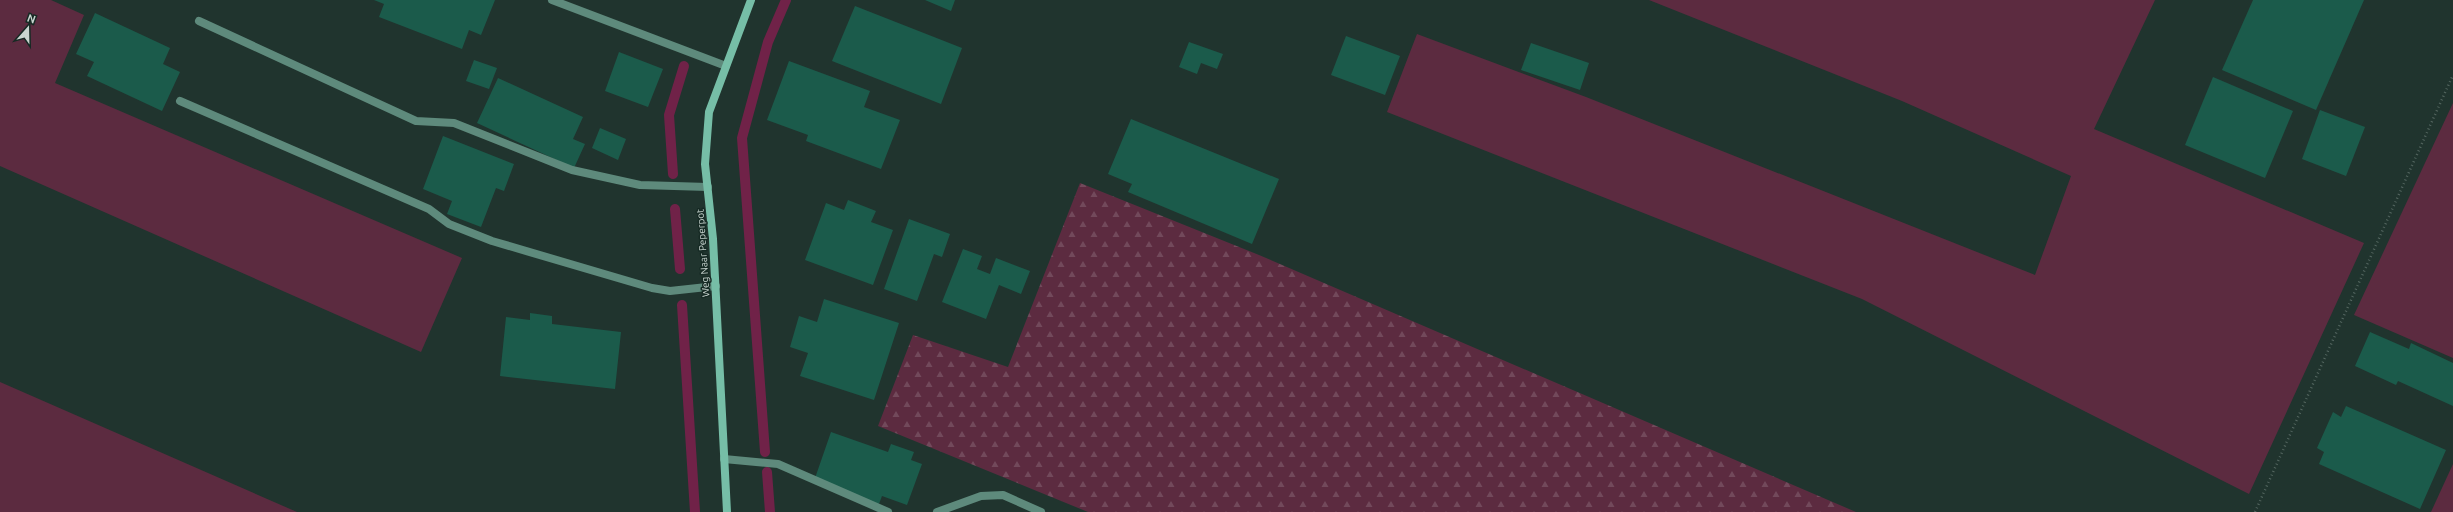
<svg xmlns="http://www.w3.org/2000/svg" width="2453" height="512" font-family="Ubuntu,sans-serif">
<style>
.green{fill:#5c2b40}
.forest{fill:url(#forest-firs)}
.lines{fill:none;stroke-linecap:round;stroke-linejoin:round}
.stream{stroke:#702248;stroke-width:10}
.building{fill:#1b5b4b}
.path{stroke:#546660;stroke-width:2.5;stroke-dasharray:1 3;stroke-linecap:butt}
.lane{stroke:#5e8a7c;stroke-width:8}
.street{stroke:#5e8a7c;stroke-width:8}
.secondary{stroke:#76bea7;stroke-width:8}
.labels{text-anchor:middle;dominant-baseline:central;stroke-width:3;stroke-linejoin:round;paint-order:stroke}
.street-label{font-size:10px;fill:#c9d5d0;stroke:#162a24}
</style>
<defs>
<pattern id="forest-firs" width="22" height="20" patternUnits="userSpaceOnUse"><rect width="22" height="20" fill="#5c2b40"/><path d="M5 1l3.5 6h-7zM16 11l3.5 6h-7z" fill="#72495b"/></pattern>
</defs>
<rect width="100%" height="100%" fill="#20342e"/>
<g class="green">
<polygon points="0,0 51,0 84,15 55,83 462,258 421,352 0,166"/>
<polygon points="1649,0 2155,0 2094,129 2364,243 2249,494 1862,299 1387,112 1417,34 1586,97 2035,275 2071,176 1902,101"/>
<polygon points="2453,103 2453,358 2354,315"/>
<polygon points="0,382 297,512 0,512"/>
<polygon points="2453,464 2453,512 2431,512"/>
</g>
<polygon class="forest" points="1080,183 1259,255 1856,512 1088,512 878,426 913,335 1008,367"/>
<g class="lines">
<g class="stream">
<polyline points="673,174 669,115 684,66"/>
<polyline points="675,209 680,269"/>
<polyline points="682,305 695,512"/>
<polyline points="765,452 742,138 768,42 786,0"/>
<polyline points="767,472 770,512"/>
</g>
</g>
<g class="building">
<polygon points="374,0 495,0 481,35 469,30 462,49 379,17 384,4"/>
<polygon points="925,0 955,0 951,11"/>
<polygon points="2253,0 2364,0 2316,110 2222,70"/>
<polygon points="855,6 962,48 941,104 832,61"/>
<polygon points="95,13 170,48 163,64 180,72 162,111 87,76 94,62 76,54"/>
<polygon points="1346,36 1400,56 1385,95 1331,75"/>
<polygon points="1189,42 1223,54 1217,69 1201,63 1197,74 1179,67"/>
<polygon points="1531,43 1589,63 1580,90 1521,70"/>
<polygon points="619,52 663,69 648,107 605,91"/>
<polygon points="474,60 497,68 489,89 466,81"/>
<polygon points="789,61 870,91 864,107 900,120 881,169 806,141 808,135 767,120"/>
<polygon points="2213,77 2293,111 2265,178 2185,145"/>
<polygon points="498,78 583,117 573,139 585,144 574,168 477,123"/>
<polygon points="2320,110 2365,127 2346,176 2302,159"/>
<polygon points="1131,119 1279,179 1252,244 1128,192 1132,184 1108,174"/>
<polygon points="600,128 626,139 618,160 592,148"/>
<polygon points="443,136 514,164 504,191 496,188 481,227 447,214 452,201 423,189"/>
<polygon points="848,200 876,211 871,222 893,230 873,285 805,260 826,203 844,210"/>
<polygon points="909,219 950,234 942,257 934,254 917,301 884,289"/>
<polygon points="963,249 982,256 977,269 990,274 996,258 1030,271 1021,294 999,285 986,319 942,302"/>
<polygon points="824,299 899,323 874,400 800,376 808,353 790,347 799,316 817,322"/>
<polygon points="530,313 552,316 552,324 621,332 615,389 500,376 506,317 530,320"/>
<polygon points="2370,332 2409,349 2411,343 2453,363 2453,406 2398,381 2396,385 2355,366"/>
<polygon points="2346,406 2446,450 2420,509 2319,464 2324,452 2317,448 2333,412 2341,417"/>
<polygon points="831,432 888,452 891,444 914,452 911,460 922,464 907,505 882,496 879,504 814,481"/>
</g>
<g class="lines">
<polyline class="path" points="2255,512 2453,75"/>
<g class="lane">
<polyline points="552,0 726,66"/>
<polyline points="199,21 416,121 454,123 572,170 640,185 708,187"/>
<polyline points="180,101 429,209 449,224 492,241 652,288 670,291 716,286"/>
</g>
<g class="street">
<polyline points="724,459 778,464 888,512"/>
<polyline points="937,512 981,496 1003,495 1041,512"/>
</g>
<polyline class="secondary" points="727,512 713,239 705,164 709,112 751,0"/>
</g>
<g class="labels">
<g class="street-label">
<text transform="translate(703 253) rotate(-94)">Weg Naar Peperpot</text>
</g>
</g>
<g transform="translate(28 28) rotate(20)" stroke="#162a24" stroke-width="3" paint-order="stroke">
<path d="M0-3L7 15L0 10L-7 15Z" fill="#c9d5d0"/>
<text y="-6" font-size="11" font-weight="bold" text-anchor="middle" fill="#c9d5d0">N</text>
</g>
</svg>
